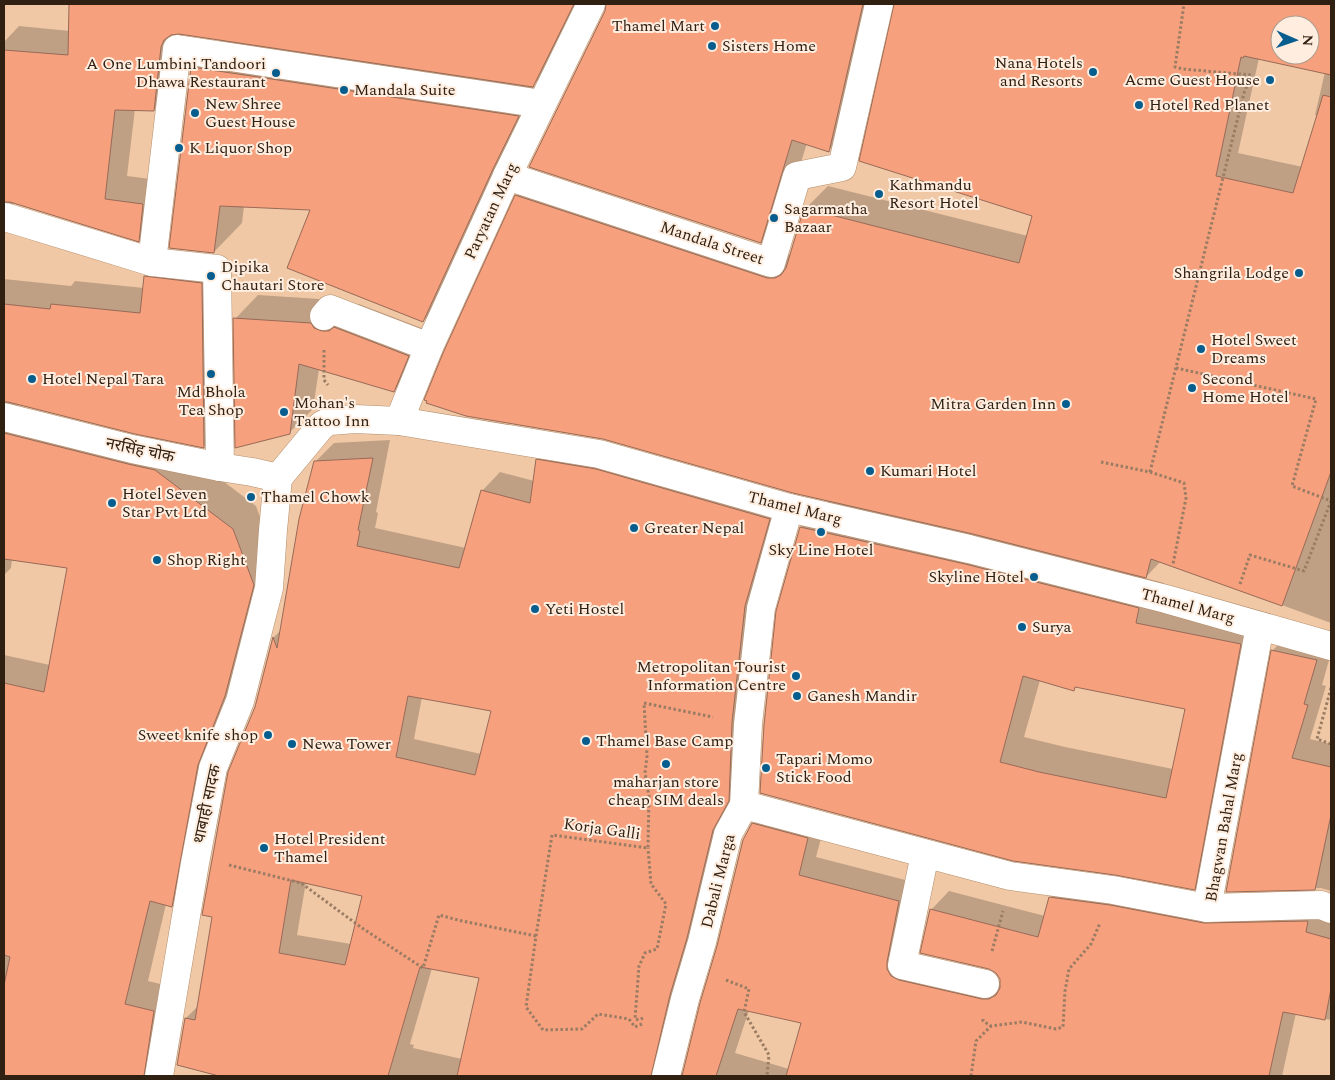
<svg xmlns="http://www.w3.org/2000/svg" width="1335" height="1080" font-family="Spectral,'Noto Sans Devanagari',serif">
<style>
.shadow{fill:#0003;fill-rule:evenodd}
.building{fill:#f6a07d;stroke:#986a58;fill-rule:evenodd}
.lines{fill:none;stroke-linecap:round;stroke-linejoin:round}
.pedestrian-casing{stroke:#b48e6d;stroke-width:29}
.minor-casing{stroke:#b48e6d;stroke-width:29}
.tertiary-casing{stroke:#b48e6d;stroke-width:29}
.path{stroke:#997c63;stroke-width:3;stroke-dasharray:2.5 2.5;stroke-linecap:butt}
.pedestrian{stroke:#fff;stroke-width:28}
.minor{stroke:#fff;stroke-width:28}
.tertiary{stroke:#fff;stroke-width:28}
.poi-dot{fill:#065d8e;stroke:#ffeee0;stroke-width:2}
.labels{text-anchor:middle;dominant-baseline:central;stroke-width:4;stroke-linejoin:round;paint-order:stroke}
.poi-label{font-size:16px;fill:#2f2012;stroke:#ffeee0;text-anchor:start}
.street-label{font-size:16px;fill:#2f2012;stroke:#ffeee0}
</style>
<rect width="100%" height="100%" fill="#f0c8a5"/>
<g class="shadow">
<polygon points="71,4 585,4 556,62 532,86 546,88 451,292 423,321 312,208 244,206 242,223 214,252 192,67 221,39 183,33 177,87 153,110 135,109 127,176 166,181 161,217 138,240 15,202 4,213 4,42 19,26 70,31"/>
<polygon points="608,4 880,4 852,127 829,150 807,143 784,218 760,242 606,11"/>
<path d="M895,4h436v619l-170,-62 -16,17 19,5 -3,14 105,22 -46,244 -26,25 -79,-15 -337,-262 23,-84 28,-27 -313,-304 24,-23 251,82 14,-46 23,-23 200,50 6,-21 -138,-207zM1280,25h30v30h-30zM1259,58l66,14 -10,43 3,1 -15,51 -65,-14zM1040,680l33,10 4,-4 110,22 -14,61 -108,-22 -41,-10z"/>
<polygon points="168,253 224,260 227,423 204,446 12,402 24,409 178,447 256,506 276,561 195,882 171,906 166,904 148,981 177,988 170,1076 4,1076 4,655 50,665 69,567 12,559 11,568 4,575 4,279 71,286 75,281 144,288 145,276"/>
<polygon points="258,295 335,300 354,307 359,304 432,332 418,366 394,390 319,369 313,409 289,433 235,319"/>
<path d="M390,440l-14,72 2,1 -3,15 91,20 16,-57 18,-19 34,9 3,-21 19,-18 231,58 -40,281 -74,288 9,4h2l69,-249 18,-19 55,15 -10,37 101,26v79l86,20 -7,-11 -65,-61 18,-19 96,25 5,-18 18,-19 62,8 201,16v117l-35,-7 -14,63h-1061l-43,-12 8,-46 13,-13 57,-298 18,-70 7,-7 35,-169 18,-18zM422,697l71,13 -12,44 -67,-15zM306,882l57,13 -12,49 -54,-9zM432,968l48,9 -18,82 -49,-11 1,-3 -4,-1zM749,1010l53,12 -13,47 -54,-16z"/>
<polygon points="1291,632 1331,653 1322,685 1326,686 1310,739 1331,744 1331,891 1321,888 1227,891 1272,651"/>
</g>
<g class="building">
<polygon points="69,4 574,4 533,87 179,34 171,35 164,40 161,47 154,111 115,110 105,199 143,204 139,242 10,202 4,202 4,50 68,55"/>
<polygon points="606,4 863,4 829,152 792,140 761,243 529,167 605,11"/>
<path d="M894,4h437v71l-87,-19 -1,2 -2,-1 -25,119 77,17 30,-98 8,2v375l-49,134 -131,-47 -5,19 -173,-44 -180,-41 -190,-54 -137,-23 -40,-13 1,-2 -3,-1 19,-47 72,-158 252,83h8l6,-3 5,-7 18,-60 215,55 13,-47 -173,-55zM1280,25h30v30h-30z"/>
<polygon points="191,67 519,116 493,169 423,322 287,268 310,210 220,206 214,253 169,248"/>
<polygon points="144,276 202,283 204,448 135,434 8,402 4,402 4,304 50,309 51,304 140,313"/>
<polygon points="233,318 311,323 314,328 322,331 329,331 334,327 409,356 394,392 299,364 290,434 235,448"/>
<polygon points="4,433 128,464 155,470 233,529 254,585 225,696 198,765 172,907 150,901 125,1004 154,1011 144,1076 4,1076 4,985 10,957 4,955 4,683 44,692 67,568 4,559"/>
<path d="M373,458l-15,72 2,1 -3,15 102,22 22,-78 49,13 6,-44 60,10 174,50 -25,87 -13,116 -3,79 -16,29 -26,108 -17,57 -19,81h-194l22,-98 -59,-11 -32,109h-169l-42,-11 8,-47 10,2 17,-103 -10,-2 26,-143 27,-65 18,-70 4,11 22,-129 15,-58zM408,696l83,15 -16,64 -79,-18zM291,880l71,16 -17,69 -66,-12z"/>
<path d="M800,527l165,37 174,44 -3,15 105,21 -46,246 -80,-15 -102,-14 -253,-68 4,-68 12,-114zM1023,676l51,15 1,-4 110,22 -19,89 -127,-26 -39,-10z"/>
<polygon points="1271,650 1317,660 1304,704 1308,705 1292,758 1331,767 1331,815 1315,890 1226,892"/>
<polygon points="752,823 808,838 799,875 899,901 887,962 887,969 891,976 899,980 982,999 989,999 996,995 1000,988 1000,979 996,973 989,969 920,953 930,909 1038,937 1049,897 1110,905 1204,923 1308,921 1306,932 1331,939 1331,989 1325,1020 1283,1012 1269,1076 786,1076 801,1023 738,1009 716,1076 682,1076 700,1003 717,946 743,840"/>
</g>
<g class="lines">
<g class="pedestrian-casing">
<g id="pedestrian">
<polyline points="507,176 771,263 797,176 842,167 879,4"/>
<polyline points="5,217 152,262"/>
<polyline points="220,467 217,269 152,262 177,49 542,104"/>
<polyline points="925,854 902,965 985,984"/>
</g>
</g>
<g class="minor-casing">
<g id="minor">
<polyline points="324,316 330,309 429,347"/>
<polyline points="399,421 429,347 507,176 591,4"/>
<polyline points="278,478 322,425 330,421 355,419 399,421 599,454 789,508 969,549 1166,599 1331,646"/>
<polyline points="1260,626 1207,908 1321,905 1331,909"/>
<polyline points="744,805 1010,876 1113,890 1207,908"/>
<polyline points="666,1076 685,999 702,942 728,834 744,805 748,724 761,608 789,508"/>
</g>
</g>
<g class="tertiary-casing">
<polyline id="tertiary" points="4,417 132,449 220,467 252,472 278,478 273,530 269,588 240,701 213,768 195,863 159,1076"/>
</g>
<g class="path">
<polyline points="324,350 324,380 328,385"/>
<polyline points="1176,368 1316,399 1292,486 1331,501 1304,571 1250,555 1240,584"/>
<polyline points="1101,462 1150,472 1184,483 1186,498 1173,564"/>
<polyline points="1150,472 1244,93 1251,75 1183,69 1175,67 1184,4"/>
<polyline points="1331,688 1317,739 1331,744"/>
<polyline points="229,865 301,883 362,928 423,968 439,915 462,921 536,936"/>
<polyline points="992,951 1003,911"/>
<polyline points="726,980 749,989 744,1012 769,1055 767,1076"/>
<polyline points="643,1018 639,1020 635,1019 639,966 645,953 657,949 666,904 651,884 648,848"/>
<polyline points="983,1019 983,1021 991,1026 1022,1022 1056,1029 1063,1027 1065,991 1069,969 1091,944 1100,923"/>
<polyline points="642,1024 635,1027 629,1019 598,1014 582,1029 543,1030 526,1007 536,936 552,835 648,848 649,796 645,773 647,756 644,703 713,717"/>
<polyline points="971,1076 976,1041 991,1026"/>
</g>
<use href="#pedestrian" class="pedestrian"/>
<use href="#minor" class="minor"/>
<use href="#tertiary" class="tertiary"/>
</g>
<g class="poi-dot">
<circle cx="715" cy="26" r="5"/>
<circle cx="712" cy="46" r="5"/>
<circle cx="1093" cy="72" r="5"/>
<circle cx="276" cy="73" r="5"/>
<circle cx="1270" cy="80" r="5"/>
<circle cx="344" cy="90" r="5"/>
<circle cx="1139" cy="105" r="5"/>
<circle cx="195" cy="113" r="5"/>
<circle cx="179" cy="148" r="5"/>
<circle cx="879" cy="194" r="5"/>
<circle cx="774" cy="218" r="5"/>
<circle cx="1299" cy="273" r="5"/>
<circle cx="211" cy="276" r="5"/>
<circle cx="1201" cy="349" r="5"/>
<circle cx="211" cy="374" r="5"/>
<circle cx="32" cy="379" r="5"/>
<circle cx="1192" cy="388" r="5"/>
<circle cx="1066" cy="404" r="5"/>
<circle cx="284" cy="412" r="5"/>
<circle cx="870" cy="471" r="5"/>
<circle cx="251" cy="497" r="5"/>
<circle cx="112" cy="503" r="5"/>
<circle cx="634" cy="528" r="5"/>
<circle cx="821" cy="532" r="5"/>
<circle cx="157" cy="560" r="5"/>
<circle cx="1034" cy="577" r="5"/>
<circle cx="535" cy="609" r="5"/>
<circle cx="1022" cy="627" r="5"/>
<circle cx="796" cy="676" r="5"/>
<circle cx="797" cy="696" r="5"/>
<circle cx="268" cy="735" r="5"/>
<circle cx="586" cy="741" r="5"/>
<circle cx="292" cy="744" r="5"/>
<circle cx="666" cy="764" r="5"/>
<circle cx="766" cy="768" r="5"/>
<circle cx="264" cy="848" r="5"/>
</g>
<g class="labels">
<g class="poi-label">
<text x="705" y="26" text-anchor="end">Thamel Mart</text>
<text x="722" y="46">Sisters Home</text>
<text x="1083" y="63" text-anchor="end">Nana Hotels<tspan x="1083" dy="18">and Resorts</tspan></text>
<text x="266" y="64" text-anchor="end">A One Lumbini Tandoori<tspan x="266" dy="18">Dhawa Restaurant</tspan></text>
<text x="1260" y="80" text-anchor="end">Acme Guest House</text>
<text x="354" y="90">Mandala Suite</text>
<text x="205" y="104">New Shree<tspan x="205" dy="18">Guest House</tspan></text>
<text x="1149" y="105">Hotel Red Planet</text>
<text x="189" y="148">K Liquor Shop</text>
<text x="889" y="185">Kathmandu<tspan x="889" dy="18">Resort Hotel</tspan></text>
<text x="784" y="209">Sagarmatha<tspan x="784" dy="18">Bazaar</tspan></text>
<text x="221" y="267">Dipika<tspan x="221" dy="18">Chautari Store</tspan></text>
<text x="1289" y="273" text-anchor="end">Shangrila Lodge</text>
<text x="1211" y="340">Hotel Sweet<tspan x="1211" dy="18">Dreams</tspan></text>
<text x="42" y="379">Hotel Nepal Tara</text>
<text x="1202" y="379">Second<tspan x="1202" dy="18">Home Hotel</tspan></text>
<text x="211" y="392" text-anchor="middle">Md Bhola<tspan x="211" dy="18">Tea Shop</tspan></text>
<text x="294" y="403">Mohan's<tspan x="294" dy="18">Tattoo Inn</tspan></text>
<text x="1056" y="404" text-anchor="end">Mitra Garden Inn</text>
<text x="880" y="471">Kumari Hotel</text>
<text x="122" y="494">Hotel Seven<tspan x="122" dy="18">Star Pvt Ltd</tspan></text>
<text x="261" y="497">Thamel Chowk</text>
<text x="644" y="528">Greater Nepal</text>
<text x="821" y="550" text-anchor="middle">Sky Line Hotel</text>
<text x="167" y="560">Shop Right</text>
<text x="1024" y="577" text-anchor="end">Skyline Hotel</text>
<text x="545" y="609">Yeti Hostel</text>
<text x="1032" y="627">Surya</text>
<text x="786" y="667" text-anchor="end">Metropolitan Tourist<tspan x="786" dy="18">Information Centre</tspan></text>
<text x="807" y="696">Ganesh Mandir</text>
<text x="258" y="735" text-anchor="end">Sweet knife shop</text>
<text x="596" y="741">Thamel Base Camp</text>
<text x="302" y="744">Newa Tower</text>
<text x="776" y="759">Tapari Momo<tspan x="776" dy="18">Stick Food</tspan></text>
<text x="666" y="782" text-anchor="middle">maharjan store<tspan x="666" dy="18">cheap SIM deals</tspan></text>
<text x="274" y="839">Hotel President<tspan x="274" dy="18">Thamel</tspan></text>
</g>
<g class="street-label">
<text transform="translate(491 211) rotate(-65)">Paryatan Marg</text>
<text transform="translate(712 243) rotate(18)">Mandala Street</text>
<text transform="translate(140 450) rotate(12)">नरसिंह चोक</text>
<text transform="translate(795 508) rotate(14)">Thamel Marg</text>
<text transform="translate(1188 606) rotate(15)">Thamel Marg</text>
<text transform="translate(207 804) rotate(-78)">थाबाही सादक</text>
<text transform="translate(1224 827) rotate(-80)">Bhagwan Bahal Marg</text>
<text transform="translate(602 829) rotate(8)">Korja Galli</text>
<text transform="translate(718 881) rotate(-76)">Dabali Marga</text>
</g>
</g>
<rect width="1335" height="1080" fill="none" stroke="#2f2012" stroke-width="10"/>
<g transform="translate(1295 40) rotate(92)"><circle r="24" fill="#ffeee0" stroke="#ac9c8e"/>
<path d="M0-4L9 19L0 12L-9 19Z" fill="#065d8e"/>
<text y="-8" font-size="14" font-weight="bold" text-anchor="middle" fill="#2f2012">N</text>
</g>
</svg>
